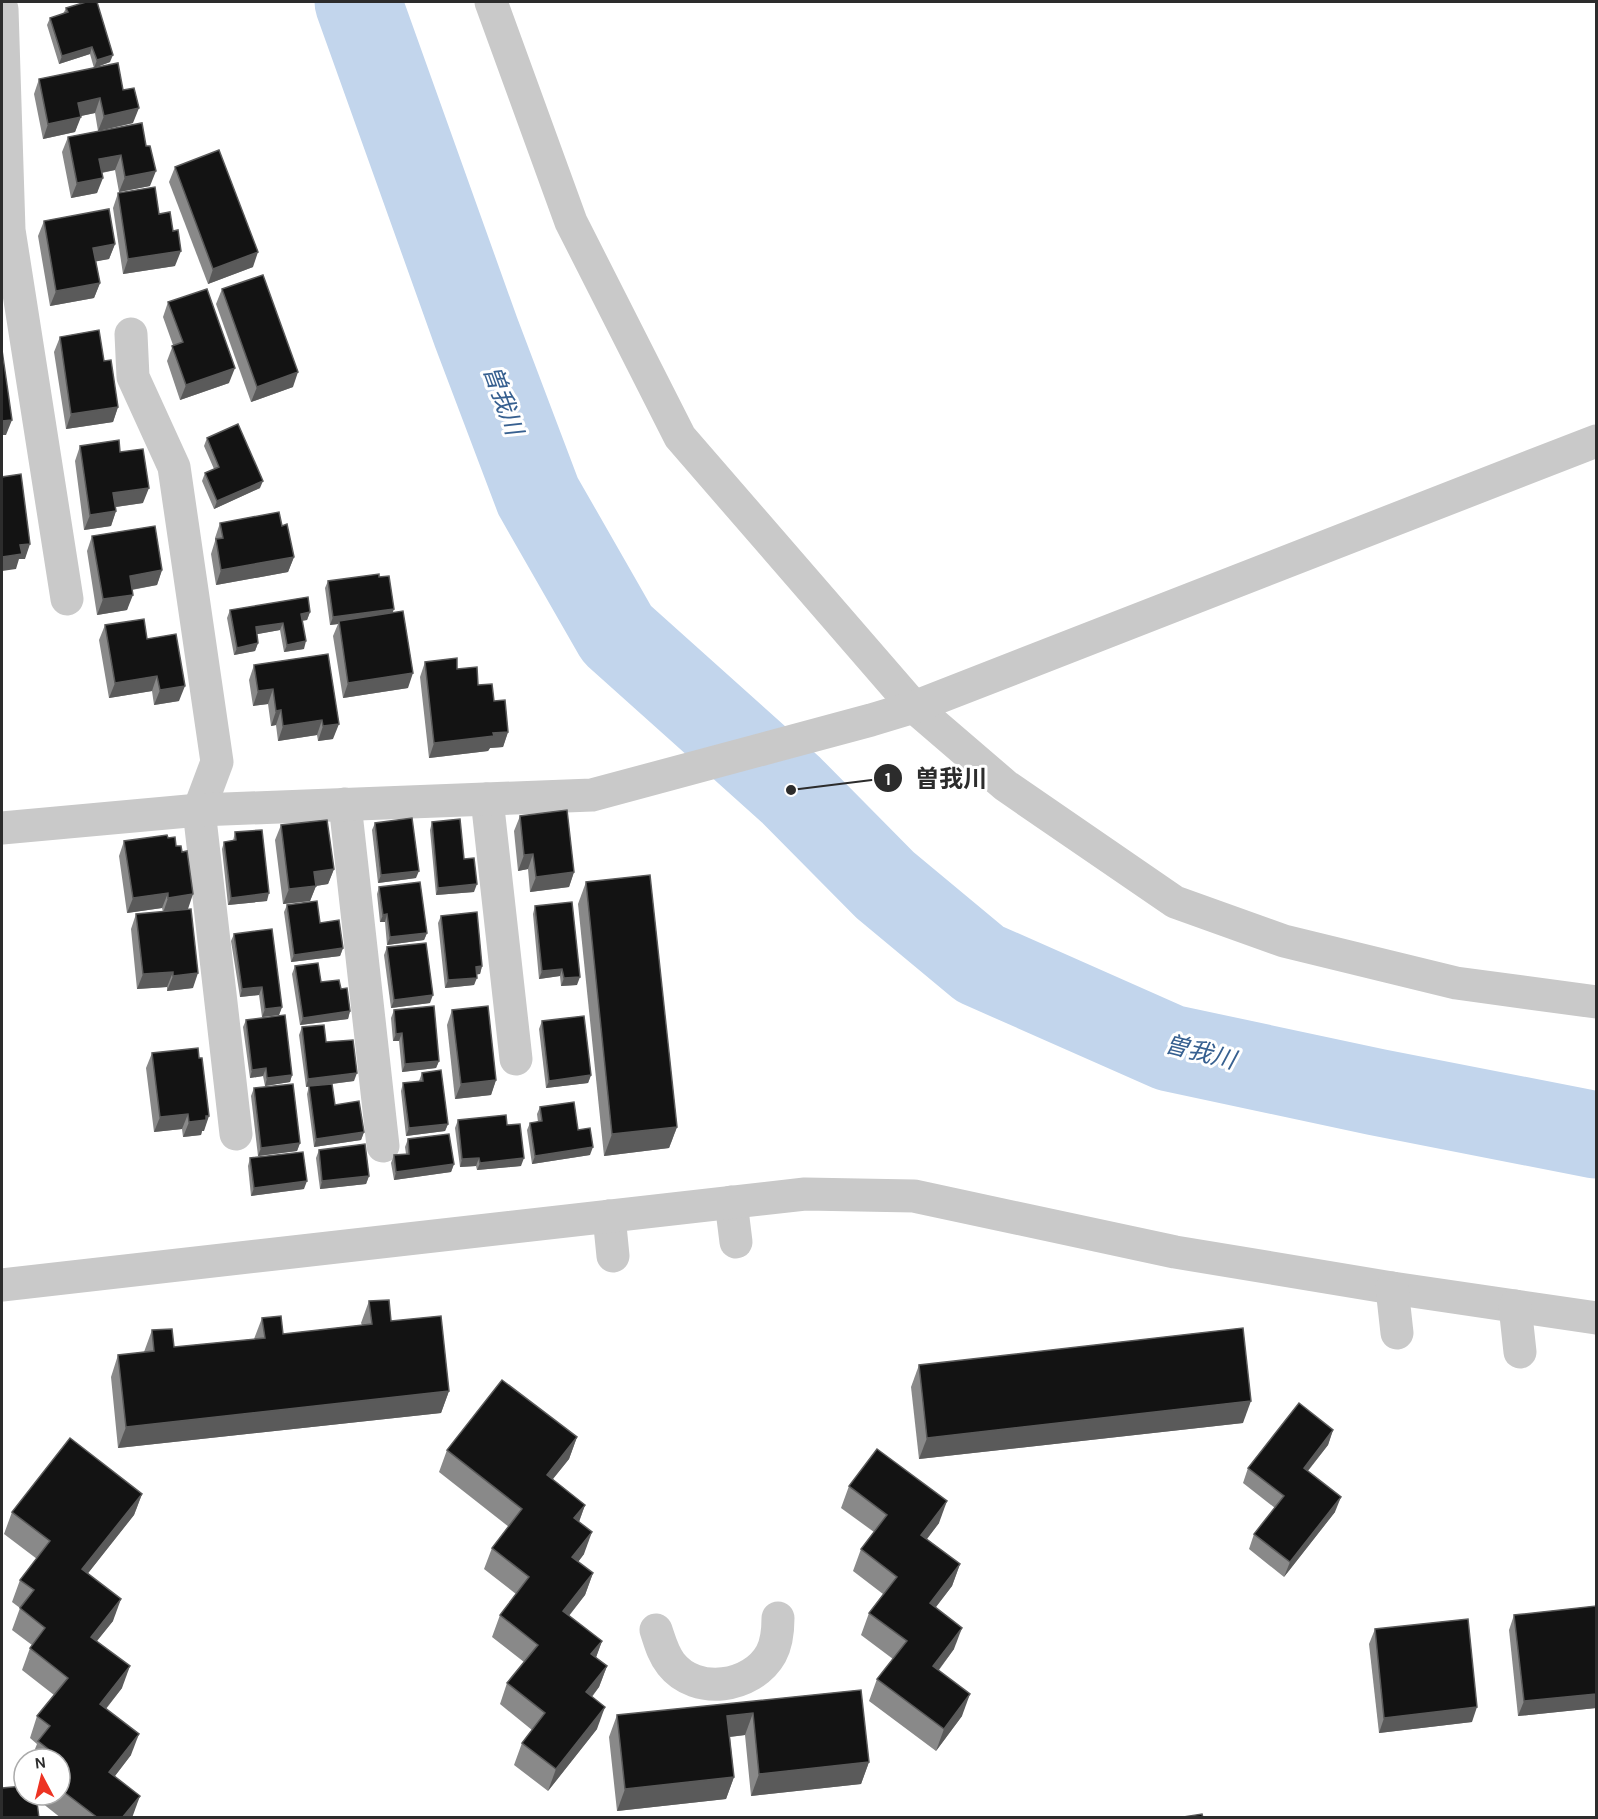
<svg xmlns="http://www.w3.org/2000/svg" width="1598" height="1819" font-family="Karla,'Noto Sans JP',sans-serif">
<style>
.lines{fill:none;stroke-linecap:round;stroke-linejoin:round}
.river{stroke:#c2d5ec;stroke-width:87}
.minor{stroke:#c9c9c9;stroke-width:33}
.wall{fill:#898989}
.shaded-wall{fill:#5a5a5a}
.building{fill:#131313;stroke:#5a5a5a;stroke-width:1.5}
.labels{text-anchor:middle;dominant-baseline:central;stroke-width:6;stroke-linejoin:round;paint-order:stroke}
.water-label{font-size:24px;font-style:italic;fill:#376090;stroke:#fff}
.leader{fill:none;stroke:#2c2c2c;stroke-width:2}
.callout-dot{fill:#2c2c2c;stroke:#fff;stroke-width:2}
.mark-label{font-size:18px;text-anchor:middle;font-weight:bold;fill:#fff}
.callout-label{font-size:24px;text-anchor:middle;font-weight:bold;fill:#2c2c2c;stroke:#fff;stroke-width:6;stroke-linejoin:round;paint-order:stroke}
</style>
<rect width="100%" height="100%" fill="#fff"/>
<g class="lines">
<polyline class="river" points="358,2 476,332 538,496 617,634 791,790 885,885 980,964 1170,1048 1376,1092 1596,1135"/>
<g class="minor">
<polyline points="491,2 571,222 680,437 914,707 1006,786 1175,902 1284,941 1456,983 1596,1002"/>
<polyline points="2,9 9,230 67,599"/>
<polyline points="131,334 133,377 174,467 217,762 199,810 236,1134"/>
<polyline points="487,799 516,1059"/>
<polyline points="345,804 383,1146"/>
<polyline points="2,828 199,810 592,795 871,720 914,707 1596,441"/>
<polyline points="731,1202 736,1242"/>
<polyline points="609,1216 613,1256"/>
<polyline points="2,1285 805,1194 914,1196 1175,1252 1392,1288 1596,1318"/>
<polyline points="1392,1288 1397,1333"/>
<polyline points="1515,1306 1520,1352"/>
<path d="M656,1630c4,12 7,24 15,34 25,32 81,24 100,-10 6,-11 7,-24 7,-36"/>
</g>
</g>
<g class="wall">
<polygon points="66,8 110,62 94,68 90,54 59,64 47,25 50,18 63,14"/>
<polygon points="39,79 123,90 133,123 98,131 95,113 80,116 75,132 43,139 34,94"/>
<polygon points="142,123 150,186 119,192 115,170 102,173 97,193 71,198 62,152 68,137"/>
<polygon points="175,167 253,267 208,284 169,182"/>
<polygon points="118,193 159,214 175,266 123,274 113,208"/>
<polygon points="44,221 115,244 109,259 96,261 100,283 94,298 50,306 38,236"/>
<polygon points="222,289 293,387 251,402 216,304"/>
<polygon points="168,302 229,383 180,400 167,361 173,345 163,317"/>
<polygon points="60,337 118,407 113,422 66,429 54,352"/>
<polygon points="207,438 260,488 214,509 202,481 205,473 214,469 204,446"/>
<polygon points="80,446 120,452 143,503 116,507 116,511 111,526 84,530 75,461"/>
<polygon points="220,523 282,526 294,557 288,572 216,585 211,554 215,541 215,538"/>
<polygon points="92,536 162,570 157,585 132,590 127,610 97,615 87,551"/>
<polygon points="379,577 392,613 408,688 343,698 333,636 338,624 330,625 325,588 328,581"/>
<polygon points="230,610 310,612 307,620 302,621 304,649 284,652 280,630 257,634 258,643 255,651 234,655 227,618"/>
<polygon points="105,625 147,639 179,701 154,705 152,691 109,698 99,640"/>
<polygon points="328,654 333,739 318,741 317,735 278,741 276,725 271,726 268,704 253,706 249,680 254,665"/>
<polygon points="425,662 457,669 478,685 494,701 508,732 503,747 490,748 488,751 429,758 420,677"/>
<polygon points="520,816 574,872 569,887 530,892 528,869 518,871 514,831"/>
<polygon points="432,822 464,859 474,892 436,895 430,830"/>
<polygon points="375,823 416,878 378,883 372,830"/>
<polygon points="281,825 334,869 328,884 316,886 310,901 283,904 275,840"/>
<polygon points="235,832 267,901 228,905 222,849 224,842 233,841"/>
<polygon points="168,838 176,846 188,909 173,911 193,988 167,991 167,987 137,989 131,929 136,914 163,912 162,908 127,913 119,856 124,841"/>
<polygon points="586,882 677,1127 669,1148 604,1156 578,904"/>
<polygon points="379,887 427,933 424,940 387,945 385,922 380,922 377,894"/>
<polygon points="287,905 343,948 340,956 291,962 284,912"/>
<polygon points="535,906 577,985 561,986 560,976 539,979 533,914"/>
<polygon points="441,916 482,966 480,974 477,974 474,985 445,988 438,923"/>
<polygon points="234,934 282,1007 279,1015 262,1017 259,995 240,997 231,941"/>
<polygon points="387,947 430,1003 391,1008 384,955"/>
<polygon points="295,966 321,982 350,1011 348,1019 300,1025 292,974"/>
<polygon points="394,1010 439,1061 436,1068 402,1072 399,1041 393,1041 391,1018"/>
<polygon points="452,1010 496,1080 491,1095 455,1099 447,1025"/>
<polygon points="246,1020 292,1075 290,1082 265,1086 263,1076 250,1078 243,1027"/>
<polygon points="542,1021 591,1075 588,1083 546,1088 539,1029"/>
<polygon points="302,1027 326,1042 354,1081 332,1084 335,1105 364,1132 361,1140 314,1147 307,1094 309,1086 306,1087 299,1035"/>
<polygon points="152,1053 204,1131 202,1131 201,1135 183,1137 182,1129 154,1132 146,1068"/>
<polygon points="422,1073 448,1124 445,1131 406,1136 401,1091 403,1083 419,1081"/>
<polygon points="254,1088 300,1143 297,1151 258,1156 251,1096"/>
<polygon points="540,1107 590,1155 532,1164 527,1130 530,1123 538,1122 537,1114"/>
<polygon points="458,1120 507,1125 521,1166 477,1170 476,1166 460,1167 455,1128"/>
<polygon points="408,1139 454,1164 451,1172 394,1180 391,1163 394,1155 406,1154 405,1147"/>
<polygon points="319,1150 369,1176 366,1184 320,1189 316,1158"/>
<polygon points="250,1158 304,1189 251,1196 248,1166"/>
<polygon points="369,1301 391,1321 449,1391 441,1413 118,1448 111,1377 118,1355 144,1352 152,1330 174,1347 254,1339 262,1318 283,1334 362,1325 361,1323"/>
<polygon points="919,1365 1243,1423 919,1459 911,1387"/>
<polygon points="1333,1430 1328,1445 1308,1471 1335,1512 1284,1577 1249,1549 1254,1534 1275,1508 1243,1483 1248,1468"/>
<polygon points="577,1437 569,1459 553,1479 585,1505 579,1522 584,1554 578,1562 593,1573 585,1595 569,1616 602,1641 596,1657 607,1666 599,1687 592,1697 597,1729 548,1791 514,1765 522,1743 532,1730 500,1704 507,1683 524,1662 492,1637 500,1615 516,1594 484,1569 492,1548 509,1527 439,1472 447,1450"/>
<polygon points="849,1486 939,1523 927,1539 960,1564 952,1586 936,1607 954,1649 939,1670 962,1716 936,1751 869,1701 877,1679 893,1659 861,1635 869,1613 883,1594 853,1571 861,1549 874,1532 841,1508"/>
<polygon points="142,1494 134,1515 88,1573 113,1621 97,1641 122,1688 106,1709 131,1755 115,1776 132,1818 61,1818 42,1803 45,1795 60,1795 60,1759 31,1759 37,1744 30,1738 37,1716 54,1695 22,1670 30,1648 32,1645 12,1630 20,1608 12,1602 20,1580 37,1559 4,1534 12,1512"/>
<polygon points="1596,1606 1596,1708 1518,1716 1509,1630 1514,1615"/>
<polygon points="1375,1629 1472,1722 1379,1733 1369,1644"/>
<polygon points="861,1690 869,1762 861,1784 751,1796 745,1735 730,1737 734,1777 726,1799 617,1811 609,1737 617,1715"/>
</g>
<g class="shaded-wall">
<polygon points="92,47 90,54 59,64 62,56"/>
<polygon points="113,55 110,62 94,68 97,60"/>
<polygon points="100,98 95,113 72,118 78,103"/>
<polygon points="139,108 133,123 98,131 104,116"/>
<polygon points="81,117 75,132 43,139 48,124"/>
<polygon points="121,155 115,170 94,174 99,159"/>
<polygon points="156,171 150,186 119,192 125,177"/>
<polygon points="103,178 97,193 71,198 77,183"/>
<polygon points="115,244 109,259 88,263 93,248"/>
<polygon points="181,251 175,266 123,274 128,259"/>
<polygon points="258,252 253,267 208,284 213,269"/>
<polygon points="100,283 94,298 50,306 56,291"/>
<polygon points="235,368 229,383 180,400 186,385"/>
<polygon points="298,372 293,387 251,402 257,387"/>
<polygon points="118,407 113,422 66,429 71,414"/>
<polygon points="12,420 6,435 2,435 2,421"/>
<polygon points="263,481 260,488 214,509 217,501"/>
<polygon points="149,488 143,503 108,508 113,493"/>
<polygon points="116,511 111,526 84,530 90,515"/>
<polygon points="30,544 25,559 19,559 16,569 2,571 2,557 20,545"/>
<polygon points="294,557 288,572 216,585 221,570"/>
<polygon points="162,570 157,585 124,591 130,576"/>
<polygon points="133,595 127,610 97,615 103,599"/>
<polygon points="394,609 391,617 339,621 338,624 330,625 333,617"/>
<polygon points="310,612 307,620 298,621 301,614"/>
<polygon points="283,623 280,630 253,635 256,627"/>
<polygon points="306,641 304,649 284,652 287,645"/>
<polygon points="258,643 255,651 234,655 237,648"/>
<polygon points="413,673 408,688 343,698 348,683"/>
<polygon points="157,676 152,691 109,698 115,683"/>
<polygon points="185,686 179,701 154,705 160,690"/>
<polygon points="273,689 268,704 253,706 258,691"/>
<polygon points="281,710 276,725 271,726 276,711"/>
<polygon points="322,720 317,735 278,741 283,726"/>
<polygon points="339,724 333,739 318,741 323,726"/>
<polygon points="508,732 503,747 490,748 488,751 429,758 434,743 493,733"/>
<polygon points="533,854 528,869 518,871 524,855"/>
<polygon points="334,869 328,884 309,887 314,872"/>
<polygon points="419,871 416,878 378,883 381,875"/>
<polygon points="574,872 569,887 530,892 536,877"/>
<polygon points="477,884 474,892 436,895 438,888"/>
<polygon points="316,886 310,901 283,904 289,889"/>
<polygon points="168,893 162,908 127,913 133,898"/>
<polygon points="269,893 267,901 228,905 231,898"/>
<polygon points="193,894 188,909 163,913 168,898"/>
<polygon points="387,914 385,922 380,922 383,915"/>
<polygon points="427,933 424,940 387,945 390,937"/>
<polygon points="343,948 340,956 291,962 294,955"/>
<polygon points="482,966 480,974 474,975 476,967"/>
<polygon points="562,969 560,976 539,979 542,971"/>
<polygon points="173,972 167,987 137,989 143,974"/>
<polygon points="198,973 193,988 167,991 173,976"/>
<polygon points="580,977 577,985 561,986 564,978"/>
<polygon points="477,978 474,985 445,988 448,980"/>
<polygon points="262,987 259,995 240,997 242,989"/>
<polygon points="433,995 430,1003 391,1008 394,1000"/>
<polygon points="282,1007 279,1015 262,1017 265,1009"/>
<polygon points="350,1011 348,1019 300,1025 303,1018"/>
<polygon points="402,1033 399,1041 393,1041 396,1034"/>
<polygon points="439,1061 436,1068 402,1072 405,1064"/>
<polygon points="266,1068 263,1076 250,1078 252,1070"/>
<polygon points="357,1073 354,1081 306,1087 308,1079"/>
<polygon points="292,1075 290,1082 265,1086 267,1078"/>
<polygon points="591,1075 588,1083 546,1088 549,1081"/>
<polygon points="496,1080 491,1095 455,1099 461,1084"/>
<polygon points="188,1114 182,1129 154,1132 160,1117"/>
<polygon points="206,1116 209,1116 204,1131 202,1131 201,1135 183,1137 189,1122"/>
<polygon points="448,1124 445,1131 406,1136 409,1128"/>
<polygon points="677,1127 669,1148 604,1156 612,1134"/>
<polygon points="364,1132 361,1140 314,1147 316,1139"/>
<polygon points="300,1143 297,1151 258,1156 261,1148"/>
<polygon points="593,1147 590,1155 532,1164 535,1156"/>
<polygon points="479,1158 476,1166 460,1167 462,1159"/>
<polygon points="524,1158 521,1166 477,1170 480,1163"/>
<polygon points="454,1164 451,1172 394,1180 396,1172"/>
<polygon points="369,1176 366,1184 320,1189 322,1181"/>
<polygon points="307,1181 304,1189 251,1196 254,1188"/>
<polygon points="449,1391 441,1413 118,1448 126,1427"/>
<polygon points="1251,1401 1243,1423 919,1459 927,1438"/>
<polygon points="1333,1430 1328,1445 1298,1483 1304,1468"/>
<polygon points="577,1437 569,1459 539,1496 547,1475"/>
<polygon points="142,1494 134,1515 74,1591 82,1569"/>
<polygon points="1341,1497 1335,1512 1284,1577 1290,1562"/>
<polygon points="947,1501 939,1523 913,1557 921,1535"/>
<polygon points="585,1505 577,1527 574,1518"/>
<polygon points="592,1532 584,1554 565,1579 572,1557"/>
<polygon points="960,1564 952,1586 922,1625 930,1603"/>
<polygon points="593,1573 585,1595 555,1633 563,1611"/>
<polygon points="121,1599 113,1621 83,1658 91,1637"/>
<polygon points="962,1628 954,1649 925,1688 933,1666"/>
<polygon points="602,1641 594,1663 591,1654"/>
<polygon points="130,1666 122,1688 92,1726 100,1704"/>
<polygon points="607,1666 599,1687 578,1714 586,1692"/>
<polygon points="970,1694 962,1716 936,1751 944,1729"/>
<polygon points="1596,1694 1596,1708 1518,1716 1524,1701"/>
<polygon points="605,1707 597,1729 548,1791 556,1769"/>
<polygon points="1477,1707 1472,1722 1379,1733 1384,1718"/>
<polygon points="753,1713 745,1735 720,1738 727,1716"/>
<polygon points="139,1734 131,1755 101,1794 109,1772"/>
<polygon points="869,1762 861,1784 751,1796 759,1774"/>
<polygon points="734,1777 726,1799 617,1811 625,1789"/>
<polygon points="140,1796 132,1818 122,1818"/>
</g>
<g class="building">
<polygon points="86,2 97,2 113,55 97,60 92,47 62,56 50,18 68,12 66,8"/>
<polygon points="118,63 123,90 134,88 139,108 104,116 100,98 78,103 81,117 48,124 39,79"/>
<polygon points="142,123 146,146 150,146 156,171 125,177 121,155 99,159 103,178 77,183 68,137"/>
<polygon points="219,150 258,252 213,269 175,167"/>
<polygon points="155,187 159,214 170,212 173,231 178,230 181,251 128,259 118,193"/>
<polygon points="109,209 115,244 93,248 100,283 56,291 44,221"/>
<polygon points="263,275 298,372 257,387 222,289"/>
<polygon points="207,289 235,368 186,385 172,346 183,342 168,302"/>
<polygon points="99,330 104,361 111,360 118,407 71,414 60,337"/>
<polygon points="2,350 12,420 2,421"/>
<polygon points="238,424 263,481 217,501 205,473 219,467 207,438"/>
<polygon points="119,440 120,452 143,449 149,488 113,493 116,511 90,515 80,446"/>
<polygon points="21,474 30,544 20,545 22,554 2,557 2,477"/>
<polygon points="279,512 282,526 287,524 294,557 221,570 216,539 223,538 220,523"/>
<polygon points="155,526 162,570 130,576 133,595 103,599 92,536"/>
<polygon points="379,574 379,577 389,576 394,609 333,617 328,581"/>
<polygon points="308,597 310,612 301,614 306,641 287,645 283,623 256,627 258,643 237,648 230,610"/>
<polygon points="403,611 413,673 348,683 339,621"/>
<polygon points="144,619 147,639 176,634 185,686 160,690 157,676 115,683 105,625"/>
<polygon points="328,654 339,724 323,726 322,720 283,726 281,710 276,711 273,689 258,691 254,665"/>
<polygon points="457,658 457,669 477,667 478,685 492,684 494,701 505,700 508,732 493,733 494,736 434,743 425,662"/>
<polygon points="567,810 574,872 536,877 533,854 524,855 520,816"/>
<polygon points="412,818 419,871 381,875 375,823"/>
<polygon points="460,819 464,859 474,858 477,884 438,888 432,822"/>
<polygon points="327,820 334,869 314,872 316,886 289,889 281,825"/>
<polygon points="262,830 269,893 231,898 224,842 236,840 235,832"/>
<polygon points="167,835 168,838 175,837 176,846 181,846 182,852 187,851 193,894 168,898 168,893 133,898 124,841"/>
<polygon points="650,875 677,1127 612,1134 586,882"/>
<polygon points="420,882 427,933 390,937 387,914 383,915 379,887"/>
<polygon points="317,901 320,923 339,920 343,948 294,955 287,905"/>
<polygon points="572,902 580,977 564,978 562,969 542,971 535,906"/>
<polygon points="191,909 198,973 173,976 173,972 143,974 136,914"/>
<polygon points="477,912 482,966 476,967 477,978 448,980 441,916"/>
<polygon points="272,929 282,1007 265,1009 262,987 242,989 234,934"/>
<polygon points="426,943 433,995 394,1000 387,947"/>
<polygon points="318,963 321,982 339,980 341,989 347,988 350,1011 303,1018 295,966"/>
<polygon points="434,1006 439,1061 405,1064 402,1033 396,1034 394,1010"/>
<polygon points="488,1006 496,1080 461,1084 452,1010"/>
<polygon points="285,1015 292,1075 267,1078 266,1068 252,1070 246,1020"/>
<polygon points="584,1016 591,1075 549,1081 542,1021"/>
<polygon points="324,1025 326,1042 353,1040 357,1073 308,1079 302,1027"/>
<polygon points="198,1048 199,1058 202,1058 209,1116 206,1116 206,1120 189,1122 188,1114 160,1117 152,1053"/>
<polygon points="441,1070 448,1124 409,1128 403,1083 423,1081 422,1073"/>
<polygon points="293,1084 300,1143 261,1148 254,1088"/>
<polygon points="332,1084 335,1105 359,1101 364,1132 316,1139 309,1086"/>
<polygon points="574,1102 578,1130 590,1128 593,1147 535,1156 530,1123 542,1121 540,1107"/>
<polygon points="506,1115 507,1125 520,1124 524,1158 480,1163 479,1158 462,1159 458,1120"/>
<polygon points="449,1134 454,1164 396,1172 394,1155 409,1154 408,1139"/>
<polygon points="365,1144 369,1176 322,1181 319,1150"/>
<polygon points="303,1152 307,1181 254,1188 250,1158"/>
<polygon points="389,1300 391,1321 441,1316 449,1391 126,1427 118,1355 154,1351 152,1330 172,1329 174,1347 265,1338 262,1318 281,1316 283,1334 372,1324 369,1301"/>
<polygon points="1243,1328 1251,1401 927,1438 919,1365"/>
<polygon points="502,1380 577,1437 547,1475 585,1505 574,1518 592,1532 572,1557 593,1573 563,1611 602,1641 591,1654 607,1666 586,1692 605,1707 556,1769 522,1743 545,1713 507,1683 538,1645 500,1615 529,1577 492,1548 522,1509 447,1450"/>
<polygon points="1299,1403 1333,1430 1304,1468 1341,1497 1290,1562 1254,1534 1284,1496 1248,1468"/>
<polygon points="70,1438 142,1494 82,1569 121,1599 91,1637 130,1666 100,1704 139,1734 109,1772 140,1796 122,1818 98,1818 60,1789 60,1768 65,1762 38,1741 50,1726 37,1716 68,1678 30,1648 45,1628 20,1608 34,1590 20,1580 50,1541 12,1512"/>
<polygon points="877,1449 947,1501 921,1535 960,1564 930,1603 962,1628 933,1666 970,1694 944,1729 877,1679 907,1641 869,1613 897,1577 861,1549 887,1515 849,1486"/>
<polygon points="1596,1606 1596,1694 1524,1701 1514,1615"/>
<polygon points="1468,1619 1477,1707 1384,1718 1375,1629"/>
<polygon points="861,1690 869,1762 759,1774 753,1713 727,1716 734,1777 625,1789 617,1715"/>
<polygon points="24,1786 24,1795 36,1795 39,1818 2,1818 2,1788"/>
<polygon points="1202,1814 1203,1818 1177,1818"/>
</g>
<g class="labels">
<g class="water-label">
<text transform="translate(503 400) rotate(70)">曽我川</text>
<text transform="translate(1200 1052) rotate(14)">曽我川</text>
</g>
</g>
<path class="leader" d="M791 790L888 778"/>
<g class="callout-dot">
<circle cx="791" cy="790" r="6"/>
<circle cx="888" cy="778" r="15"/>
</g>
<g class="mark-label">
<text x="888" y="785">1</text>
</g>
<g class="callout-label">
<text x="951" y="787">曽我川</text>
</g>
<rect width="1598" height="1819" fill="none" stroke="#2c2c2c" stroke-width="6"/>
<g transform="translate(42 1777) rotate(353)"><circle r="28" fill="#ffffff" stroke="#ababab" stroke-width="1.5"/>
<path d="M0-4.5L10 22L0 15L-10 22Z" fill="#ed3323"/>
<text y="-9" font-size="16" font-weight="bold" text-anchor="middle" fill="#2c2c2c">N</text>
</g>
</svg>
